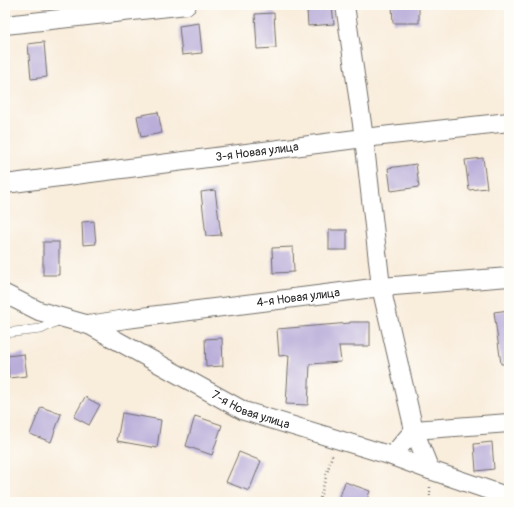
<svg xmlns="http://www.w3.org/2000/svg" width="514" height="507" font-family="Pangolin,sans-serif">
<style>
.building{fill:#b9add9}
.lines{fill:none;stroke-linecap:round;stroke-linejoin:round}
.lane-casing{stroke:#736f69;stroke-width:10}
.street-casing{stroke:#736f69;stroke-width:20}
.path{stroke:#736f69;stroke-width:2.5;stroke-dasharray:1 3;stroke-linecap:butt}
.lane{stroke:#fff;stroke-width:9}
.street{stroke:#fff;stroke-width:18}
.labels{text-anchor:middle;dominant-baseline:central;stroke-width:3.5;stroke-linejoin:round;paint-order:stroke}
.street-label{font-size:12px;fill:#2b2b2b;stroke:#fdfcf7}
</style>
<rect width="100%" height="100%" fill="#fdfcf7"/>
<filter id="ink" filterUnits="userSpaceOnUse"><feTurbulence type="fractalNoise" baseFrequency=".025" numOctaves="2"/><feDisplacementMap in="SourceGraphic" scale="8" xChannelSelector="R" yChannelSelector="G"/><feConvolveMatrix kernelMatrix="1 2 1 2 8 2 1 2 1" color-interpolation-filters="sRGB"/></filter>
<filter id="wash" filterUnits="userSpaceOnUse"><feTurbulence type="fractalNoise" baseFrequency=".012" numOctaves="4" result="noise"/><feDisplacementMap in="SourceGraphic" scale="16" xChannelSelector="R" yChannelSelector="G"/><feGaussianBlur stdDeviation="0.9" result="paint"/><feColorMatrix in="noise" values="0 0 0 0 0 0 0 0 0 0 0 0 0 0 0 0 0 1.4 0 .05"/><feComposite in="paint" operator="in"/></filter>
<g filter="url(#wash)">
<rect width="100%" height="100%" fill="#f9eddc"/>
<g id="blocks">
<g class="building">
<polygon points="392,5 419,5 419,23 393,23"/>
<polygon points="332,6 334,24 308,26 307,9"/>
<polygon points="274,13 276,48 257,49 255,14"/>
<polygon points="199,23 202,53 182,55 179,26"/>
<polygon points="44,42 47,77 31,79 28,44"/>
<polygon points="158,112 162,133 141,137 137,116"/>
<polygon points="483,158 487,188 469,190 465,160"/>
<polygon points="416,164 419,187 391,191 388,168"/>
<polygon points="215,190 221,235 206,236 201,192"/>
<polygon points="94,221 96,244 83,245 82,222"/>
<rect x="329" y="230" width="18" height="20"/>
<rect x="43" y="242" width="16" height="33"/>
<polygon points="293,247 294,272 273,273 272,248"/>
<polygon points="509,310 509,364 501,364 494,312"/>
<polygon points="350,322 370,322 370,346 339,346 341,362 310,364 308,405 286,404 289,355 279,356 277,329 350,323"/>
<polygon points="222,338 223,366 206,367 205,339"/>
<polygon points="24,354 27,376 9,378 7,356"/>
<polygon points="85,397 100,405 89,425 74,417"/>
<polygon points="41,407 61,414 51,442 30,434"/>
<polygon points="122,413 161,420 157,448 117,441"/>
<polygon points="195,416 222,425 212,455 186,446"/>
<polygon points="492,442 494,469 476,471 474,444"/>
<polygon points="239,452 261,461 249,491 226,482"/>
<polygon points="345,482 370,491 366,502 338,502"/>
</g>
</g>
</g>
<g filter="url(#ink)">
<use href="#blocks" fill-opacity="0" stroke="#736f69" stroke-width="1"/>
<g class="lines">
<g class="lane-casing">
<polyline id="lane" points="5,333 41,329 63,318"/>
</g>
<g class="street-casing">
<g id="street">
<polyline points="345,5 364,138 381,287 414,430 430,470"/>
<polyline points="5,25 187,5"/>
<path id="s1" d="M5,184l359,-46 145,-16"/>
<path id="s2" d="M5,294l34,17 50,14 155,86 148,45 38,14 79,27"/>
<path id="s3" d="M89,325l37,-6 255,-32 128,-10"/>
<polyline points="392,456 414,430 509,423"/>
</g>
</g>
<g class="path">
<polyline points="430,487 430,502"/>
<polyline points="319,502 332,455"/>
</g>
<use href="#lane" class="lane"/>
<use href="#street" class="street"/>
</g>
</g>
<g class="labels">
<g class="street-label">
<text stroke="none"><textPath href="#s1" startOffset="254">3-я Новая улица</textPath></text>
<text stroke="none"><textPath href="#s3" startOffset="211">4-я Новая улица</textPath></text>
<text stroke="none"><textPath href="#s2" startOffset="273">7-я Новая улица</textPath></text>
</g>
</g>
<rect width="514" height="507" fill="none" stroke="#fdfcf7" stroke-width="20"/>
</svg>
